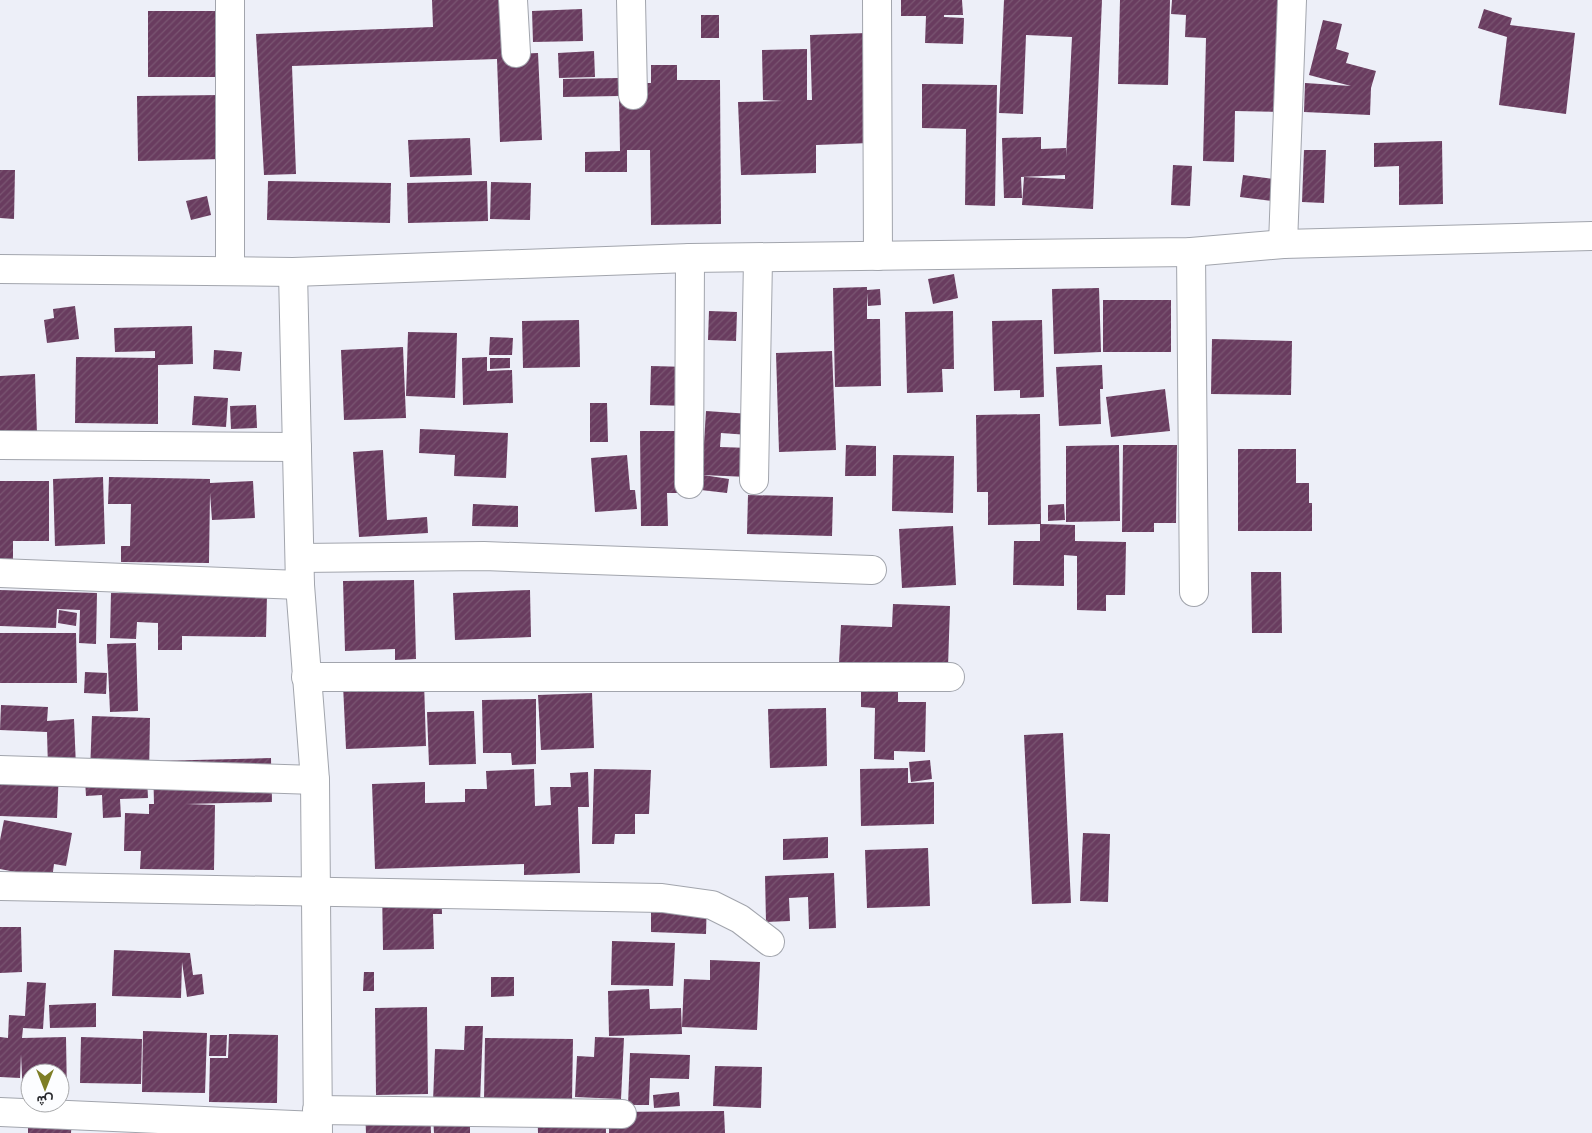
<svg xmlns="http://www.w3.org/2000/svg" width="1592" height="1133" font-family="'Source Sans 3',Vazirmatn,sans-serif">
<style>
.building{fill:url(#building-hatch)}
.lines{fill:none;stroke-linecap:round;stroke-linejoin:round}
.minor-casing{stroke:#a2a5ad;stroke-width:30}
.secondary-casing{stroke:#a2a5ad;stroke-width:30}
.primary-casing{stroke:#a2a5ad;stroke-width:30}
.minor{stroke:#fff;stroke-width:28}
.secondary{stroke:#fff;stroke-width:28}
.primary{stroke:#fff;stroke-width:28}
</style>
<defs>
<pattern id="building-hatch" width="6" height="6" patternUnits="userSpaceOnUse" patternTransform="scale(1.25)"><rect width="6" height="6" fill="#693c5f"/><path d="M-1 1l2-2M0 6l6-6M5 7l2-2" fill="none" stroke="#7a5672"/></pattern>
</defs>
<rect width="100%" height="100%" fill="#edeff8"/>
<g class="building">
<polygon points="432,0 511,0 513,54 538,53 542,140 500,142 497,59 292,66 296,174 264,175 256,34 433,27"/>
<polygon points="901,0 962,0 963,15 944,15 944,17 964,18 963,44 925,43 926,16 901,16"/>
<polygon points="1004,0 1102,0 1093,209 1022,205 1024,177 1065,179 1065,175 1021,177 1022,198 1004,198 1002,138 1041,137 1041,149 1066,148 1066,157 1072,37 1026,35 1023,114 999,113"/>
<polygon points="1120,0 1170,0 1168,85 1118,84"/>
<polygon points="1172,0 1282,0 1290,112 1235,111 1234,162 1203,161 1206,38 1185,37 1186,15 1171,14"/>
<polygon points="582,9 583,41 533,42 532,11"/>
<polygon points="1484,9 1512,18 1510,25 1575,33 1566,114 1499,105 1507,37 1478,28"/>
<rect x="148" y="11" width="73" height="66"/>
<rect x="701" y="15" width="18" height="23"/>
<polygon points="1323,20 1342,24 1336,49 1349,53 1346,63 1376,71 1371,88 1370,115 1304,112 1305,83 1351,86 1309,75"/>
<polygon points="867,33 870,143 816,145 816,173 741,175 738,102 783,101 763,100 762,50 807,49 807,100 812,100 810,35"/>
<polygon points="594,51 595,77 559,78 558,53"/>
<polygon points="651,65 677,65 677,80 720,80 721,224 651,225 650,150 627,150 627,172 585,172 585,152 620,151 619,96 563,97 563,79 619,78 619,83 651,83"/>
<polygon points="922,84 997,85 995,206 965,205 966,129 922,128"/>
<polygon points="222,95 223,159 138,161 137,96"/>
<polygon points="470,138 472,175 410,177 408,140"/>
<polygon points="1442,141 1443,204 1399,205 1399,166 1374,167 1374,143"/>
<polygon points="1304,150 1326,150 1324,203 1302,202"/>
<polygon points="1173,165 1192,166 1190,206 1171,205"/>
<polygon points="0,170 15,170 14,219 0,218"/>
<polygon points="1243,175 1282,180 1280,202 1240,197"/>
<polygon points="268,181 391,183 390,223 267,220"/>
<polygon points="487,181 488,221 408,223 407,183"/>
<polygon points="491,182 531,183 530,220 490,219"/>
<polygon points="207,196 211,215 191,220 186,201"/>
<polygon points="954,274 958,298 933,304 928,279"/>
<polygon points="867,287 867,290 880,289 881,305 868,306 867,293 867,319 880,319 881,386 835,387 833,288"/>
<polygon points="1099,288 1101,352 1054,354 1052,289"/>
<rect x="1103" y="300" width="68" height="52"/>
<polygon points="75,306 79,339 47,343 44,320 54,318 53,309"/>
<polygon points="709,311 737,312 736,341 708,340"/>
<polygon points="953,311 954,369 942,369 943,392 907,393 905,312"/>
<polygon points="579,320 580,367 523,368 522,321"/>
<polygon points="1042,320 1044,397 1020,398 1020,390 994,391 992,321"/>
<polygon points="192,326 193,364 158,365 158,424 75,423 76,357 155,358 155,351 115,352 114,328"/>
<polygon points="408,332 457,333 455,398 406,396"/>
<polygon points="490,337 513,338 512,355 489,355"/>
<polygon points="1212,339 1292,341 1291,395 1211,394"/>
<polygon points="403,347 406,418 344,420 341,350"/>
<polygon points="214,350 242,352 240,371 213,369"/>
<polygon points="832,351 836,450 779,452 776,353"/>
<polygon points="487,357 487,371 512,370 513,403 463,405 462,358"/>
<polygon points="490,358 510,358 510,368 490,369"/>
<polygon points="1102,365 1103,389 1100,389 1101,424 1059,426 1056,367"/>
<polygon points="651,366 688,367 687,406 650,405"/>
<polygon points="35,374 37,434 0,436 0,376"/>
<polygon points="1165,389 1170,431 1111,437 1106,397"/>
<polygon points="194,396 228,398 226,427 192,425"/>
<polygon points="590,403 607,403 608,442 590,442"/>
<polygon points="256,405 257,428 231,429 230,406"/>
<polygon points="706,411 750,414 749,435 721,433 720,447 750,448 748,477 702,475"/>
<polygon points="1040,414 1041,524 1075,525 1075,541 1126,542 1125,595 1106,595 1106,611 1077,610 1077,556 1064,555 1064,586 1013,585 1014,541 1040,541 1040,524 988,525 988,492 977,492 976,415"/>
<polygon points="420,429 508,433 506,478 454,476 455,455 419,453"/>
<polygon points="640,431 695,431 696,493 667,493 668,526 641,526"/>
<polygon points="846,445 876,446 876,476 845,476"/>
<polygon points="1119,445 1120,521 1066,522 1066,446"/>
<polygon points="1123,445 1177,445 1176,523 1154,523 1154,532 1122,532"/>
<polygon points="1238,449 1296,449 1296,483 1309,483 1309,503 1312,503 1312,531 1238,531"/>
<polygon points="383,450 387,520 427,517 428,533 359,537 353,452"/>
<polygon points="627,455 630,490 635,490 637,509 595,512 591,458"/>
<polygon points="893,455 954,456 953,513 892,511"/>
<polygon points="703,475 729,479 727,493 701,490"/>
<polygon points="103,477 105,544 55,546 53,479"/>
<polygon points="109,477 210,479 210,483 253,481 255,518 212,520 210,493 209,563 121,562 121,546 130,546 131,504 108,504"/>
<polygon points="0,481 49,481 49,541 13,541 13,563 0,563"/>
<polygon points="748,495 833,497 832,536 747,534"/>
<polygon points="473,504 518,506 518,527 472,526"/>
<polygon points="1064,504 1065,520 1048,521 1048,505"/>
<polygon points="953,526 956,585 902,588 899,529"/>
<polygon points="1251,572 1281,572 1282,633 1252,633"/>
<polygon points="414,580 416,659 395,660 395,649 345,651 343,581"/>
<polygon points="0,590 97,593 96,644 79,643 80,610 57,609 56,628 0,626"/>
<polygon points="530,590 531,637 455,640 453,593"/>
<polygon points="111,593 267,595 266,637 182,636 182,650 158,650 158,623 137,622 136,639 110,638"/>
<polygon points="893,604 950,606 948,667 839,663 841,625 892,627"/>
<polygon points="59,610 77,613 76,626 58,623"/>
<polygon points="0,633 76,633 77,683 0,683"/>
<polygon points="136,643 138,711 110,712 107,644"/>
<polygon points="85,672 107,673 106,694 84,693"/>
<polygon points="424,682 426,746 346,749 343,685"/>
<polygon points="861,687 898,688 898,702 926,702 925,752 894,751 894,760 874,759 875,708 861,707"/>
<polygon points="592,693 594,748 541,750 538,695"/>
<polygon points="536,699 536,764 512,765 511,753 483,753 482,700"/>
<polygon points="1,705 48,707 47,721 74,719 76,767 48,768 47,732 0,730"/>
<polygon points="826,708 827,766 770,768 768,709"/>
<polygon points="474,711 476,764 429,765 427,712"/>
<polygon points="92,716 150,718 149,776 90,774"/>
<polygon points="1063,733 1071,903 1032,904 1024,735"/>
<polygon points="271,758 272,802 186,804 215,805 214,870 140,869 141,851 124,851 125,813 149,814 149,804 154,804 153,761"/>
<polygon points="930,760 932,779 911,782 909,762"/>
<polygon points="0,768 59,770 57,818 0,816"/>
<polygon points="908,768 908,783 934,782 934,824 861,826 860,769"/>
<polygon points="534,769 535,806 551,805 550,787 571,787 570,773 588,772 589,807 578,807 580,873 524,875 524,864 375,869 372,784 425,782 425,803 465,802 465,789 487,789 486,771"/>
<polygon points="594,769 651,770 649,814 635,814 635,834 615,834 614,844 592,844"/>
<polygon points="147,778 148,798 120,799 121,817 103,818 102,795 86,796 85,780"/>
<polygon points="4,820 72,833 66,866 54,864 52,879 0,869 0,840"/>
<polygon points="1083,833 1110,834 1108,902 1080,901"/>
<polygon points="828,837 828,858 783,860 783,839"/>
<polygon points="928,848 930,906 867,908 865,850"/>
<polygon points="834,873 836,928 809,929 808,897 789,898 790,921 766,922 765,876"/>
<polygon points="441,886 442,914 433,914 434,949 383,950 382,887"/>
<polygon points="651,894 707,898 706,934 651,932"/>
<polygon points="0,927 21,927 22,972 0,973"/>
<polygon points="612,941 675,943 673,986 611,985"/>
<polygon points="114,950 190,953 193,975 202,974 204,994 187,997 182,962 181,998 112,996"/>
<polygon points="710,960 760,962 757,1030 682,1027 684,979 710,980"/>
<polygon points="364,972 374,972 374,991 363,991"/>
<polygon points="491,977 514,977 514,996 491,997"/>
<polygon points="27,982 46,983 43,1029 23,1028 22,1038 66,1037 67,1096 60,1096 60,1073 30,1073 30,1096 23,1097 21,1054 20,1078 0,1077 0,1037 8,1038 9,1015 25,1016"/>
<polygon points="649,989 650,1009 681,1008 682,1034 609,1036 608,991"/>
<polygon points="96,1003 96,1027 50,1028 49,1005"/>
<polygon points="427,1007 428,1094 376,1095 375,1008"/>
<polygon points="465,1026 483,1026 480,1103 433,1102 435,1049 464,1050"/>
<polygon points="143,1031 207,1033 205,1093 142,1092"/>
<polygon points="229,1034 278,1035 277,1103 209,1102 210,1058 228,1058"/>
<polygon points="210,1035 227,1035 226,1056 209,1056"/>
<polygon points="81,1037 142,1039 141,1084 80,1083"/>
<polygon points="595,1037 624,1038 621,1099 575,1097 577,1056 594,1057"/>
<polygon points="485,1038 573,1039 572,1101 605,1100 606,1133 538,1133 537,1102 484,1101"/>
<polygon points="630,1053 690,1055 689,1079 650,1078 649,1105 628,1105"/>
<polygon points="715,1066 762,1067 761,1108 713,1106"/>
<polygon points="679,1092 680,1106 654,1108 653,1095"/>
<polygon points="430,1108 431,1133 366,1133 365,1110"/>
<polygon points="724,1111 725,1133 609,1133 609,1112"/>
<polygon points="470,1115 470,1133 434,1133 433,1117"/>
<polygon points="28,1118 72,1120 71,1133 28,1133"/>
</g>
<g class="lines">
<g class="minor-casing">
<g id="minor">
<polyline points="230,0 230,271"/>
<polyline points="513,0 516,53"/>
<polyline points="631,0 633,95"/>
<polyline points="877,0 878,256"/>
<polyline points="1283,244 1292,0"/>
<polyline points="1191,252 1194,592"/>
<polyline points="0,445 297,447"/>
<polyline points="754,480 758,259"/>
<polyline points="689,484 690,258"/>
<polyline points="300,558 484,556 872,570"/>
<polyline points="0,573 300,585"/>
<polyline points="306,677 950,677"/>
<polyline points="0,770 315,780"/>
<polyline points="0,886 662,898 712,905 740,919 770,942"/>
<polyline points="317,1110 622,1114"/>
<polyline points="0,1112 317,1126"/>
</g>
</g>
<g class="secondary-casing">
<polyline id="secondary" points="293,272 300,585 315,780 318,1133"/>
</g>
<g class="primary-casing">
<polyline id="primary" points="0,269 293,272 690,258 1191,252 1283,244 1592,236"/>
</g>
<use href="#minor" class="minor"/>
<use href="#secondary" class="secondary"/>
<use href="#primary" class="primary"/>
</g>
<g transform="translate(45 1088) rotate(180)"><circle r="24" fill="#fcfdff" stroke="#a8a9ab"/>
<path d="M0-4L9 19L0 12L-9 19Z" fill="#7e7e26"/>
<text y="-8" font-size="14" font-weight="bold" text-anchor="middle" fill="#292a2e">ش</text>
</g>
</svg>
